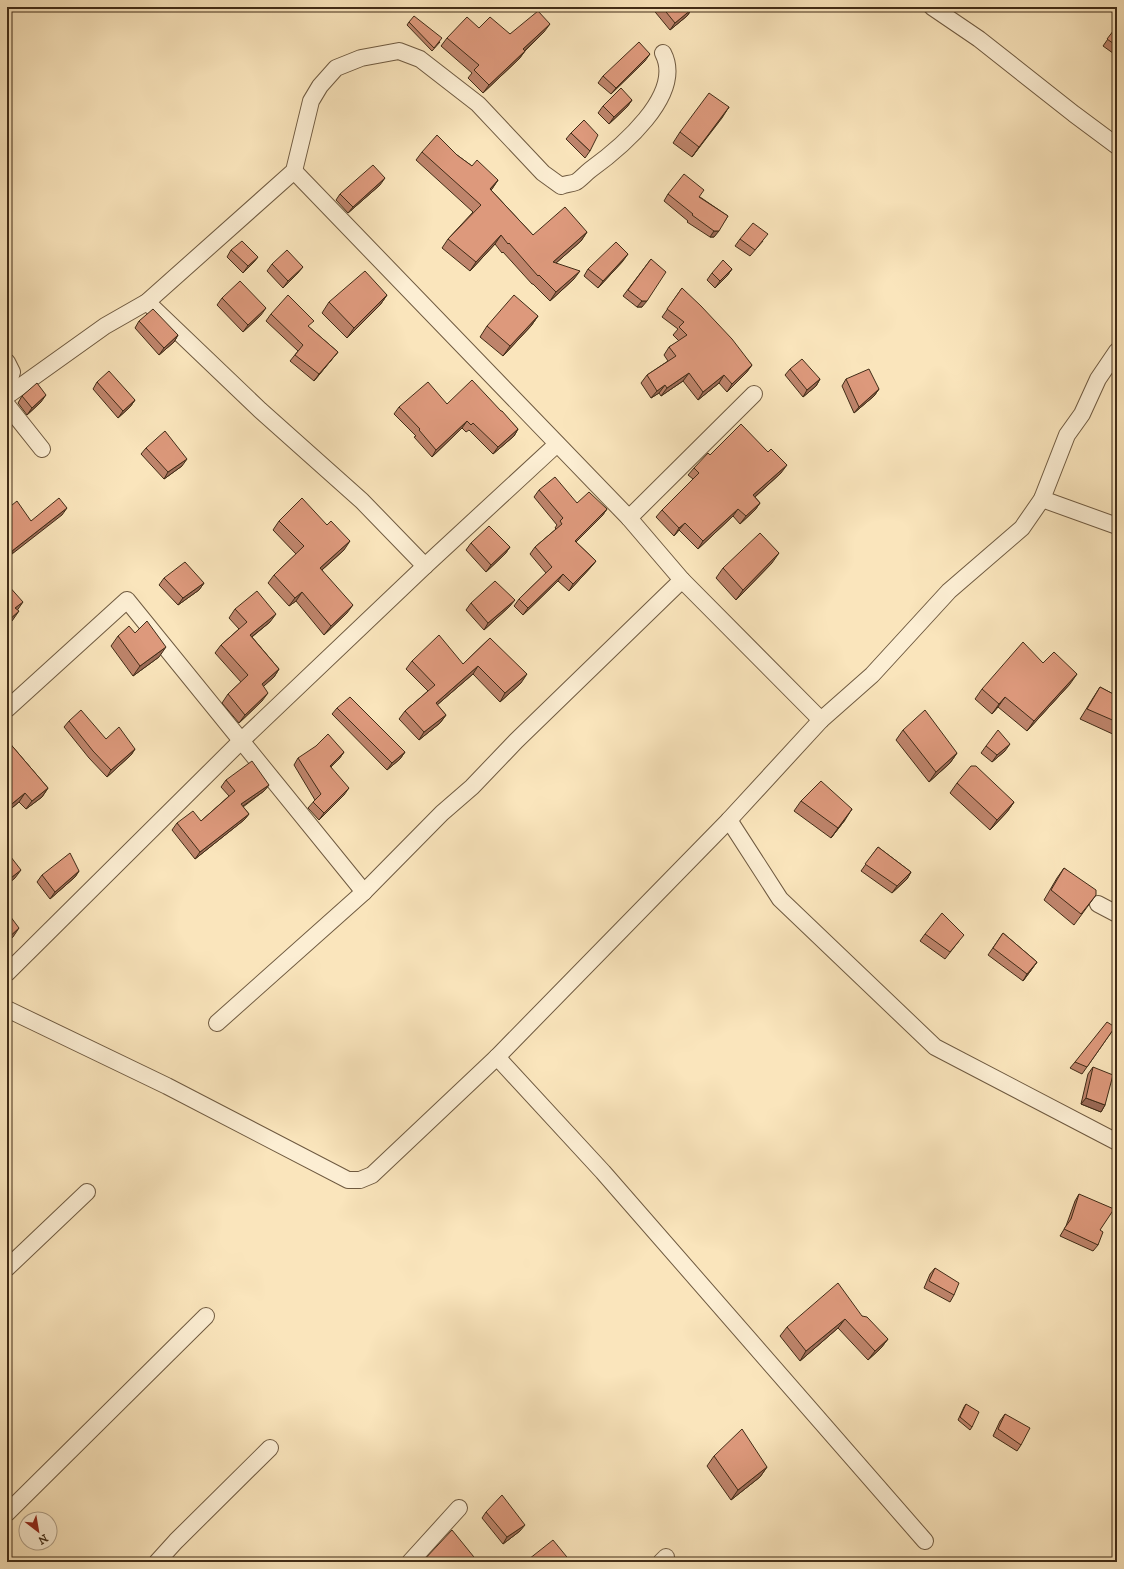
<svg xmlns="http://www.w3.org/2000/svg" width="1124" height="1569" font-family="'IM FELL DW Pica',serif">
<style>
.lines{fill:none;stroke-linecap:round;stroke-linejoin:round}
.minor-casing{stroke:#6f5a40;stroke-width:18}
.minor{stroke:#fceed3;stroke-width:16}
.wall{fill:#be846b;stroke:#412c17}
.shaded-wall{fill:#9b6b57;stroke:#412c17}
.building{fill:#dd997c;stroke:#412c17}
</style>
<rect width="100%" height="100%" fill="#fae5bc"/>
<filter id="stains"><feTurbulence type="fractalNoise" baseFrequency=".005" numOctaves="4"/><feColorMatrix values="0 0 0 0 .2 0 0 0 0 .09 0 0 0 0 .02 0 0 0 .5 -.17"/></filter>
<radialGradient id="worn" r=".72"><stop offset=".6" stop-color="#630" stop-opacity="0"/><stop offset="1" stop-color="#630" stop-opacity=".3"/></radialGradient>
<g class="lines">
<g class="minor-casing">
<g id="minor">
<polyline points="932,7 979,39 1074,114 1117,146"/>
<polyline points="294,171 629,518 682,580 821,720"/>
<polyline points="147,302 260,410 362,501 425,566"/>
<polyline points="7,362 12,372 7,389"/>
<path d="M7,396l98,-70 42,-24 147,-131 17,-70 9,-15 16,-18 25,-10 38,-7 21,8 58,45 65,69 18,13c4,-2 10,-2 15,-4 5,-3 9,-8 14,-12 29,-21 95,-75 73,-117"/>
<polyline points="7,405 42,449"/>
<polyline points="1042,499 1117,526"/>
<polyline points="629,518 754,394"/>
<polyline points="7,709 127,600 364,892"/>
<polyline points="729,820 780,899 935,1047 1117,1142"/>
<polyline points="1098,904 1117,914"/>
<polyline points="7,973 241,741 425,566 557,444"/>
<polyline points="7,1009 167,1086 348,1180 360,1180 372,1175 497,1057 729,820 821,720 872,675 949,591 1022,528 1042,499 1067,435 1082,414 1098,379 1117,351"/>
<polyline points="217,1023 364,892 442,813 472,787 516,741 682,580"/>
<polyline points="497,1057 603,1172 925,1541"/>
<polyline points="7,1268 87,1192"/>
<polyline points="7,1513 206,1316"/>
<polyline points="157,1562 176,1541 270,1448"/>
<polyline points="410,1562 459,1508"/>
<polyline points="661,1562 666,1557"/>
</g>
</g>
<use href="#minor" class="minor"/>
</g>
<g class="wall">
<polygon points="651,7 690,7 692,9 687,16 670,30"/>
<polygon points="1104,7 1116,7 1112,12"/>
<polygon points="409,22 440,42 432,51 407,25"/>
<polygon points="1117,26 1117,56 1103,46"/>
<polygon points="479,28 510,34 544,32 525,51 519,59 483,93 468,78 472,73 441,46 447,38"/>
<polygon points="645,61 611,94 598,83 603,76"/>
<polygon points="632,100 627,107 609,124 598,113 603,106"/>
<polygon points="729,107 692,157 673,143 680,132"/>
<polygon points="571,133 590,151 585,158 566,139"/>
<polygon points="422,152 457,155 472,166 498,180 491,190 533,235 587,232 581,241 556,263 574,279 550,301 533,284 532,284 503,252 502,253 495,244 470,271 442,248 448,239 473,212 416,160"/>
<polygon points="380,185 348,213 336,200 340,194"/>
<polygon points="668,194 700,197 728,216 714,237 710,237 687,222 688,221 664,201"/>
<polygon points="740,239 763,241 750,256 735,246"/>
<polygon points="231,250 258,257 253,263 243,273 227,257"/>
<polygon points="651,259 642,307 637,307 623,296"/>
<polygon points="623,261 598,288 584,276 588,269"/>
<polygon points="272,264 298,273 283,288 267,271"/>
<polygon points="732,269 727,276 715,288 707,280 712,273"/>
<polygon points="682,288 752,365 746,373 727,392 719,383 698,400 683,381 661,396 659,393 651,398 641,383 647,375 668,361 664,355 669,347 679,341 673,335 678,329 662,317"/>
<polygon points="387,295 380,305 347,338 322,313 329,302"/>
<polygon points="222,298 261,315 243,332 217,305"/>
<polygon points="271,314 309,327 338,352 333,358 314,381 290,361 298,351 266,321"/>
<polygon points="538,316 531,326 503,356 480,337 487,326"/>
<polygon points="139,321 178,335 174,342 159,355 135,328"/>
<polygon points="790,369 820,379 816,386 803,397 785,375"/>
<polygon points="846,379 879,389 874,396 854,413 842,386"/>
<polygon points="97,382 135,400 130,407 118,418 93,389"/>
<polygon points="22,396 41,402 27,415 18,403"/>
<polygon points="447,404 501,411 518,429 514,436 493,454 469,430 466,432 462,428 432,457 414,437 416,436 394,414 399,407"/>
<polygon points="146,448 182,466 164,479 141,454"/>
<polygon points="710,455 781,473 755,497 760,503 755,510 740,524 733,516 698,549 679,530 674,536 656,517 662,510 693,479 688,475 694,468"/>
<polygon points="539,490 577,503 607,509 602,516 576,542 596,561 591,567 569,591 558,581 523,615 514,606 519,599 546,573 530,554 535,547 556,529 555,528 557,525 534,497"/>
<polygon points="279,521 344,550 322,570 347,613 324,635 296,601 289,606 268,583 274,575 296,554 273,530"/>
<polygon points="471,543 510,547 505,554 486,572 466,550"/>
<polygon points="772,563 736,600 716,578 723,568"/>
<polygon points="164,578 204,583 199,590 178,605 159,585"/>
<polygon points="471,603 510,606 484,630 466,610"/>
<polygon points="235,609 270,622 252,637 279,669 274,677 263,686 262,701 239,723 222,703 228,694 241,682 215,653 221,645 239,629 229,618"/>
<polygon points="135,633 159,657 133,676 111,646 118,636"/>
<polygon points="490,638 521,683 500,702 473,674 437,705 446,715 440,723 419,740 399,719 405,711 428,691 406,669 412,661 463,664"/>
<polygon points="1043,663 1070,684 1027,731 998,707 992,714 975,699 982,689"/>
<polygon points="1100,687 1117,696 1117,736 1080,719 1093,698"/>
<polygon points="337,708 405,752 400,759 387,770 332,714"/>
<polygon points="69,721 106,739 135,749 131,755 107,777 89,758 64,727"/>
<polygon points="903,730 957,753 950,763 929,782 896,740"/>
<polygon points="7,740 48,788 42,797 26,809 19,802 7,812"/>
<polygon points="986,746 1005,751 992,762 981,753"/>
<polygon points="344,752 339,759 331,767 344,795 319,820 308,808 315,800 294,765 298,758"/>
<polygon points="226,780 269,785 264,791 243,807 249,814 244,820 195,859 172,830 177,823 201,821 229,796 221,787"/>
<polygon points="957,783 1014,802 1007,812 990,830 950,793"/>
<polygon points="801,801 845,820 831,838 794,811"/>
<polygon points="878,847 911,872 907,879 892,893 861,871"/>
<polygon points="1064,868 1096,895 1074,925 1044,900 1057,878"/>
<polygon points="79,871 75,877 50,899 37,882 42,875"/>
<polygon points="1003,933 1037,962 1023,981 988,955"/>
<polygon points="925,934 959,941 945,959 920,941"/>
<polygon points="1115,1027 1082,1074 1070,1068 1075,1062"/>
<polygon points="1093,1067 1105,1105 1101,1112 1081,1104 1088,1074"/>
<polygon points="1079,1194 1098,1245 1093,1251 1060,1236 1066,1226 1075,1201"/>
<polygon points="935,1268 954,1295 950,1302 924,1288 930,1274"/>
<polygon points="862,1316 888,1339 881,1348 868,1360 838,1328 800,1361 780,1336 787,1327"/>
<polygon points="966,1404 972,1427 970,1430 958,1420 964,1407"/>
<polygon points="1005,1414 1021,1445 1017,1451 993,1436 1000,1421"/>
<polygon points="714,1456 767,1467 760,1477 731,1500 707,1466"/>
<polygon points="486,1512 520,1531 503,1544 482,1518"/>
<polygon points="529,1559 571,1562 526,1562"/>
</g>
<g class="shaded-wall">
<polygon points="692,9 687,16 670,30 675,23"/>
<polygon points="550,24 544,32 518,57 523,49"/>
<polygon points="525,51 519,59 483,93 489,85"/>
<polygon points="650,54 645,61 611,94 616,88"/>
<polygon points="632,100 627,107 609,124 614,117"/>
<polygon points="729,107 722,118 692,157 699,147"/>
<polygon points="385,178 380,185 348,213 353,207"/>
<polygon points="498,180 492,189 484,198 490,189"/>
<polygon points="714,231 719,231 714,237 710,237"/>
<polygon points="587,232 581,241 547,271 553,262"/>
<polygon points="501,235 495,244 470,271 476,262"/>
<polygon points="628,254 623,261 598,288 603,281"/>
<polygon points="258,257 253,263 243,273 248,266"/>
<polygon points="303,267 298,273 283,288 288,281"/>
<polygon points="732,269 727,276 715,288 720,281"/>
<polygon points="580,271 574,279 550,301 556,292"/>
<polygon points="387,295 380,305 347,338 354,328"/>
<polygon points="642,301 647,301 642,307 637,307"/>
<polygon points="266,308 261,315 243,332 248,325"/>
<polygon points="538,316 531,326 503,356 510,346"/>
<polygon points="178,335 174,342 159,355 164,348"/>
<polygon points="338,352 333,358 314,381 319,374"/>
<polygon points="752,365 746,373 727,392 732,384"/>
<polygon points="689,373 683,381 661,396 667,388"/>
<polygon points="724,375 719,383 698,400 703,392"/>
<polygon points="820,379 816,386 803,397 807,390"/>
<polygon points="665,385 659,393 651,398 657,391"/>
<polygon points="879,389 874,396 854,413 859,407"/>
<polygon points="46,395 41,402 27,415 32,408"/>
<polygon points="135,400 130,407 118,418 123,411"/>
<polygon points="467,421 462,428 432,457 436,450"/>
<polygon points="518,429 514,436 493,454 498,447"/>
<polygon points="187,459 182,466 164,479 168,472"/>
<polygon points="787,465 781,473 748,503 753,495"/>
<polygon points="760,503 755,510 740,524 746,516"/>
<polygon points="67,508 62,515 12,554 7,560 7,557 12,551"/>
<polygon points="607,509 602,516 570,548 575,541"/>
<polygon points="738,509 733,516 698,549 703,541"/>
<polygon points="685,523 679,530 674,536 679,528"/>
<polygon points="350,541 344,550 314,577 320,568"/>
<polygon points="510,547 505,554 486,572 491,565"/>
<polygon points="779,553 772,563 736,600 743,590"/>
<polygon points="596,561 591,567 569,591 573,584"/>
<polygon points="563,574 558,581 523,615 528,608"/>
<polygon points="204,583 199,590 178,605 183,598"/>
<polygon points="302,592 296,601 289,606 295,598"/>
<polygon points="515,600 510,606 484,630 488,623"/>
<polygon points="23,602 16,612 15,608"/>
<polygon points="353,605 347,613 324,635 331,626"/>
<polygon points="19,611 12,621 7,625 7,623 9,620"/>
<polygon points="276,614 270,622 244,643 250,635"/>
<polygon points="166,647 159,657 133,676 140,666"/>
<polygon points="478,666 473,674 430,711 436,703"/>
<polygon points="279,669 274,677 256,693 262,684"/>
<polygon points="527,674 521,683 500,702 505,693"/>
<polygon points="1077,674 1070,684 1027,731 1034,721"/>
<polygon points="268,693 262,701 239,723 245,715"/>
<polygon points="1005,697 998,707 992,714 999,704"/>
<polygon points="446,715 440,723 419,740 424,732"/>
<polygon points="1010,744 1005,751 992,762 997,755"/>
<polygon points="135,749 131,755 107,777 111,770"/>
<polygon points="344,752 339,759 325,772 330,766"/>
<polygon points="405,752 400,759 387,770 392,763"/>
<polygon points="957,753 950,763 929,782 936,772"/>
<polygon points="269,785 264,791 236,811 241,804"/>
<polygon points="48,788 42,797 26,809 32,801"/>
<polygon points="349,788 344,795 319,820 324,813"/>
<polygon points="25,793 19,802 7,812 7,808"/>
<polygon points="1014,802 1007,812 990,830 997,820"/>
<polygon points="852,809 845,820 831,838 838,828"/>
<polygon points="249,814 244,820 195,859 200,852"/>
<polygon points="21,870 15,878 7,885 7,881"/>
<polygon points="79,871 75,877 50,899 55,892"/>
<polygon points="911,872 907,879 892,893 897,886"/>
<polygon points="19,928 13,937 7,942 7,939"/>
<polygon points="1037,962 1032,969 1023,981 1027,974"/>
<polygon points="1086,1098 1105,1105 1101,1112 1081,1104"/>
<polygon points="845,1319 838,1328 800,1361 806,1351"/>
<polygon points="888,1339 881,1348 868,1360 875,1351"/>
<polygon points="767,1467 760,1477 731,1500 738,1490"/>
<polygon points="525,1525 520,1531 503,1544 507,1537"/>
</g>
<g class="building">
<polygon points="662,7 690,7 692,9 675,23"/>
<polygon points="538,11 550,24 523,49 525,51 489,85 474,70 479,65 447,38 467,17 479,28 490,17 510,34"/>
<polygon points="414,16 442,38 434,48 409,22"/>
<polygon points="1117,26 1117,46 1107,39"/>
<polygon points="639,42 650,54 616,88 603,76"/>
<polygon points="621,88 632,100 614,117 603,106"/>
<polygon points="709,93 729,107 699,147 680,132"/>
<polygon points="584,120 598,135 590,151 571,133"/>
<polygon points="437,135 457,155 472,166 477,160 498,180 490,189 533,235 565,207 587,232 553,262 580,271 556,292 539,275 538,276 509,243 508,244 501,235 476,262 448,239 481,205 422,152"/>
<polygon points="373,165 385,178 353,207 340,194"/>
<polygon points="684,174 704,190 699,197 728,216 719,231 714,231 692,215 693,214 668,194"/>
<polygon points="753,223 768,234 755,250 740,239"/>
<polygon points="242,241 258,257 248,266 231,250"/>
<polygon points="616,242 628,254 603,281 588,269"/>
<polygon points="287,250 303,267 288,281 272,264"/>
<polygon points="651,259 666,272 647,301 642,301 628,290"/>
<polygon points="723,260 732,269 720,281 712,273"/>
<polygon points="365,271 387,295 354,328 329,302"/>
<polygon points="240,281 266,308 248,325 222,298"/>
<polygon points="682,288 701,306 732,339 752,365 732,384 724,375 703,392 689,373 667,388 665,385 657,391 647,375 676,356 669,347 687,335 679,327 684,322 667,309"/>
<polygon points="288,295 314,321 308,326 338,352 319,374 295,355 303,345 271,314"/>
<polygon points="514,295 538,316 510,346 487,326"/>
<polygon points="153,309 178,335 164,348 139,321"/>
<polygon points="802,359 820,379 807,390 790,369"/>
<polygon points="869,369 879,389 859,407 846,379"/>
<polygon points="109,371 135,400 123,411 97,382"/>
<polygon points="472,380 501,411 502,411 518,429 498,447 473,423 471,425 467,421 436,450 419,430 420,429 399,407 428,382 447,404"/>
<polygon points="37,383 46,395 32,408 22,396"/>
<polygon points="741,424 768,452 771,449 787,465 753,495 760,503 746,516 738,509 703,541 685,523 679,528 662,510 699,473 694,468 708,453 710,455"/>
<polygon points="165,431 187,459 168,472 146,448"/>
<polygon points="555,477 577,503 589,492 607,509 575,541 596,561 573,584 563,574 528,608 519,599 552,567 535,547 562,524 560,521 563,518 539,490"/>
<polygon points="59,498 67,508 12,551 13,553 7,557 7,509 17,501 31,521"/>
<polygon points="302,498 327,525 331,521 350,541 320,568 353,605 331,626 302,592 295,598 274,575 304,546 279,521"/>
<polygon points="489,526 510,547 491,565 471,543"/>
<polygon points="760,533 779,553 743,590 723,568"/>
<polygon points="185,562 204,583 183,598 164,578"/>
<polygon points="495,581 515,600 488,623 471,603"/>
<polygon points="7,584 23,602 15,608 19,611 9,620 7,619"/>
<polygon points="257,591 276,614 250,635 279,669 262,684 268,693 245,715 228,694 248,675 221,645 247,622 235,609"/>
<polygon points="147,621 166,647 140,666 118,636 129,626 135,633"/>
<polygon points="439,635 463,664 490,638 527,674 505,693 478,666 436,703 446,715 424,732 405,711 435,685 412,661"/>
<polygon points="1023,642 1043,663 1054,652 1077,674 1034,721 1005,697 999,704 982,689"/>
<polygon points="1100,687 1117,696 1117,722 1087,709"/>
<polygon points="350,697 405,752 392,763 337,708"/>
<polygon points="81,710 106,739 119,727 135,749 111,770 93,751 69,721"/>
<polygon points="925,710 957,753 936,772 903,730"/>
<polygon points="998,730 1010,744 997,755 986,746"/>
<polygon points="328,734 344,752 330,766 349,788 324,813 313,802 321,794 298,758 316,746"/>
<polygon points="7,740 48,788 32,801 25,793 7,808 7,781 11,778 7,773"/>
<polygon points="252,761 269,785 241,804 249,814 200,852 177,823 193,811 201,821 235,791 226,780"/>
<polygon points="971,766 976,766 1014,802 997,820 957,783"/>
<polygon points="821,781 852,809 838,828 801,801"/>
<polygon points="878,847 911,872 897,886 865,864"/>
<polygon points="7,852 21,870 7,881"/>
<polygon points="70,853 79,871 55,892 42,875"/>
<polygon points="1064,868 1096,890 1096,895 1081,914 1051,890"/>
<polygon points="7,912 19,928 7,939"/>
<polygon points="942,913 964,935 950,952 925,934"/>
<polygon points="1003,933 1037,962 1027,974 993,948"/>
<polygon points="1107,1022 1115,1027 1087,1067 1075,1062"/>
<polygon points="1093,1067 1113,1075 1105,1105 1086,1098"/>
<polygon points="1079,1194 1114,1209 1100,1230 1103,1232 1098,1245 1064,1229 1071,1219"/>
<polygon points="935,1268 959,1283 954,1295 929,1281"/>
<polygon points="838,1283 862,1316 867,1317 888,1339 875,1351 845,1319 806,1351 787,1327"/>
<polygon points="966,1404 979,1412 972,1427 960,1417"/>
<polygon points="1005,1414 1030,1428 1021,1445 998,1429"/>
<polygon points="742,1429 767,1467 738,1490 714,1456"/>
<polygon points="502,1495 525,1525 507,1537 486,1512"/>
<polygon points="452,1530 478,1562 424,1562 423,1561"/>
<polygon points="553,1540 571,1562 531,1562 529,1559"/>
</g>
<rect width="1124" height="1569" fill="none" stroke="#fae5bc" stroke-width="24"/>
<rect x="8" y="8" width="1108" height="1553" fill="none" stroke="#412c17" stroke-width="2"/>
<rect x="12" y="12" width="1100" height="1545" fill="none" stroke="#412c17"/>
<g transform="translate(38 1531) rotate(149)"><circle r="19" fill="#fceed3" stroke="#b1a088"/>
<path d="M0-3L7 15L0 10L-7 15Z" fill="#8f2418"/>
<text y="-6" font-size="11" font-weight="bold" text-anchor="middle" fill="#412c17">N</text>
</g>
<rect width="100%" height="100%" filter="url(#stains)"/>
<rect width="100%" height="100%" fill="url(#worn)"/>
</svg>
